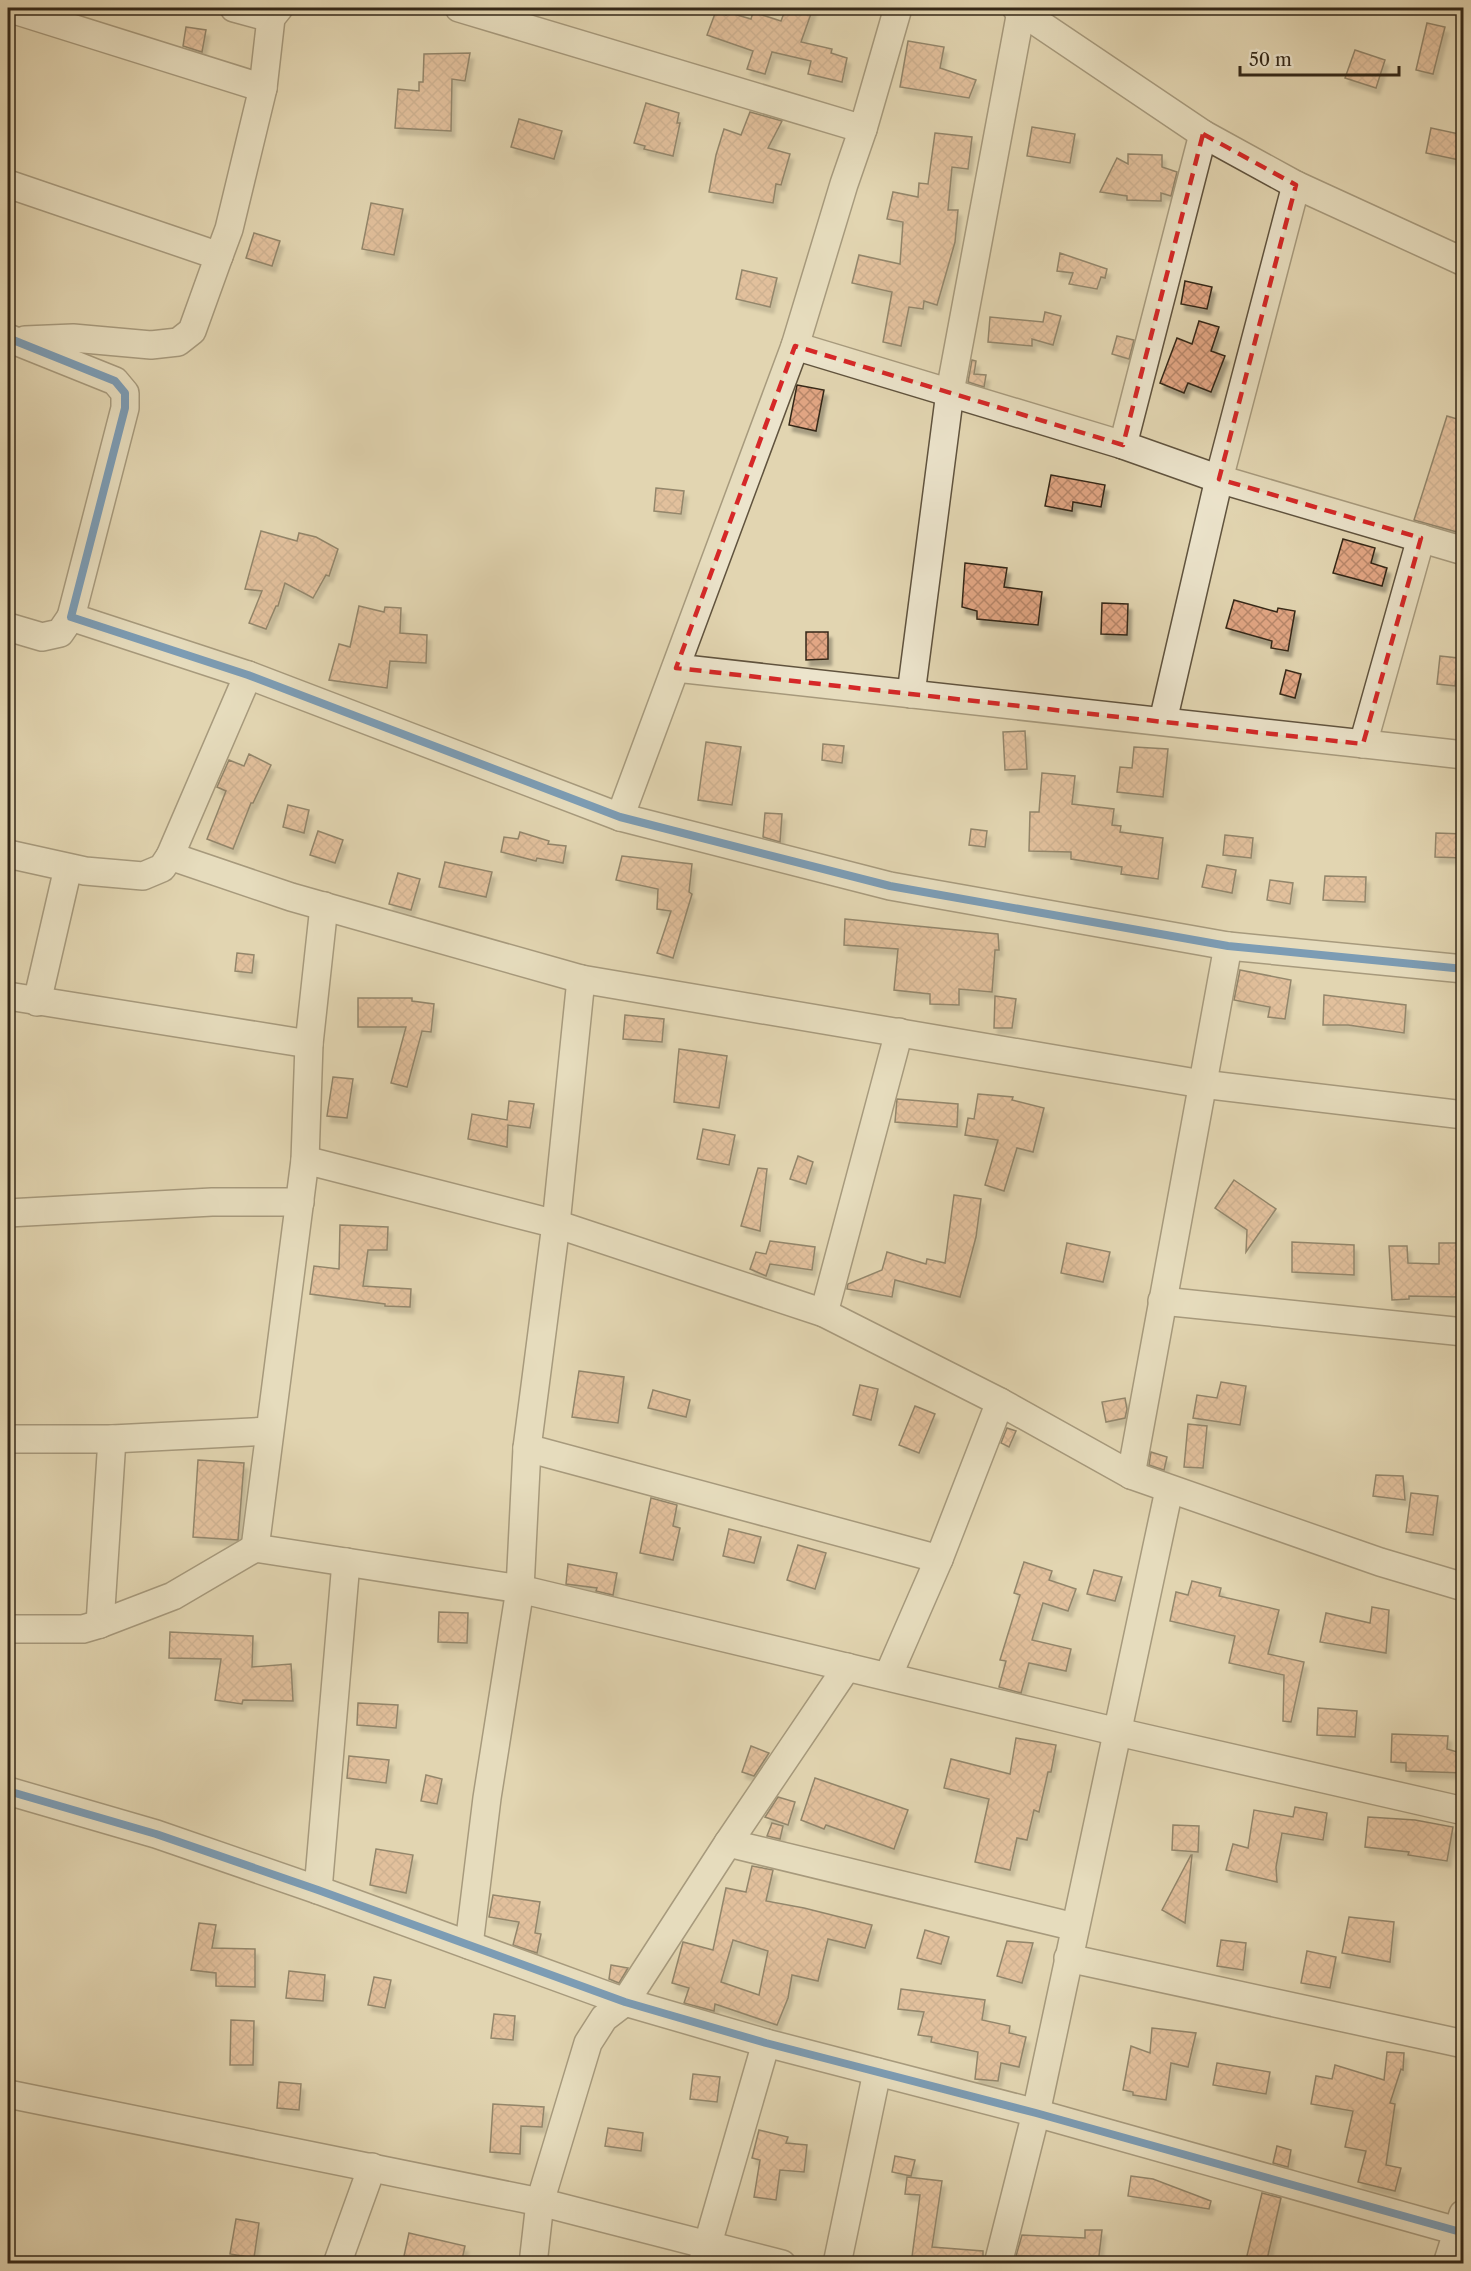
<svg xmlns="http://www.w3.org/2000/svg" width="1471" height="2271" font-family="'Libre Caslon Text',serif">
<style>
.building{fill:url(#building-cross-hatch);stroke:#342818;stroke-width:1.5;fill-rule:evenodd;filter:url(#shadow)}
.lines{fill:none;stroke-linecap:round;stroke-linejoin:round}
.minor-casing{stroke:#60533e;stroke-width:30}
.minor{stroke:#ece4cc;stroke-width:27}
.cycleway-casing{stroke:#ece4cc;stroke-width:11}
.cycleway{stroke:#0057b8;stroke-width:8}
.marked{fill:none;stroke:#d62828;stroke-width:4.5;stroke-dasharray:12 8;stroke-linejoin:round}
</style>
<defs>
<pattern id="building-cross-hatch" width="8" height="8" patternUnits="userSpaceOnUse" patternTransform="scale(1.5)"><rect width="8" height="8" fill="#e2a684"/><path d="M0 0l8 8M0 8l8-8" fill="none" stroke="#b8876b"/></pattern>
<filter id="shadow"><feDropShadow dx="3.5" dy="6" stdDeviation="1.5" flood-color="#0004"/></filter>
</defs>
<rect width="100%" height="100%" fill="#e2d5b1"/>
<filter id="stains"><feTurbulence type="fractalNoise" baseFrequency=".00333" numOctaves="4"/><feColorMatrix values="0 0 0 0 .2 0 0 0 0 .09 0 0 0 0 .02 0 0 0 .5 -.17"/></filter>
<radialGradient id="worn" r=".72"><stop offset=".6" stop-color="#630" stop-opacity="0"/><stop offset="1" stop-color="#630" stop-opacity=".3"/></radialGradient>
<g class="building">
<polygon points="786,8 813,8 801,42 832,49 831,53 847,58 842,82 808,74 811,61 772,52 765,74 747,69 753,51 707,35 716,11 726,15 727,12 751,19 753,12 781,21"/>
<polygon points="1427,23 1445,27 1433,74 1416,70"/>
<polygon points="186,27 206,30 202,52 183,46"/>
<polygon points="908,41 944,47 940,68 976,80 969,98 900,87"/>
<polygon points="1355,50 1385,60 1376,88 1345,78"/>
<polygon points="470,53 465,81 452,79 451,131 395,128 398,89 419,91 419,82 423,82 424,54"/>
<polygon points="646,103 679,113 677,123 680,123 673,156 644,149 645,146 634,143"/>
<polygon points="750,112 782,121 768,148 790,154 781,185 776,184 773,203 709,192 716,155 724,129 741,135"/>
<polygon points="519,119 562,131 554,159 511,147"/>
<polygon points="1032,127 1075,134 1070,163 1027,156"/>
<polygon points="1431,128 1464,135 1464,161 1426,153"/>
<polygon points="935,133 972,137 968,169 952,167 948,210 958,210 955,242 937,305 924,301 923,309 909,307 901,346 883,342 892,292 852,283 859,255 900,264 903,222 887,219 893,192 918,197 919,183 928,184"/>
<polygon points="1128,154 1162,155 1162,167 1177,172 1171,196 1161,193 1161,201 1127,200 1127,196 1100,192 1117,158 1128,164"/>
<polygon points="371,203 403,209 394,255 362,249"/>
<polygon points="254,233 280,241 272,266 246,258"/>
<polygon points="1060,253 1107,269 1105,278 1101,277 1097,289 1069,284 1073,273 1057,271"/>
<polygon points="742,270 777,278 770,307 736,299"/>
<polygon points="1185,281 1212,287 1207,309 1181,304"/>
<polygon points="1045,312 1061,316 1053,345 1032,339 1032,346 988,342 990,317 1043,322"/>
<polygon points="1199,321 1219,327 1211,351 1225,356 1211,392 1188,383 1184,393 1160,383 1177,338 1192,344"/>
<polygon points="1117,336 1134,340 1129,359 1112,354"/>
<polygon points="972,360 976,361 974,374 986,375 984,387 968,382"/>
<polygon points="797,385 824,390 816,431 789,425"/>
<polygon points="1447,416 1464,421 1464,534 1414,520"/>
<polygon points="1051,475 1105,485 1101,507 1073,502 1072,511 1045,506"/>
<polygon points="656,488 684,491 681,514 654,511"/>
<polygon points="261,531 297,541 299,533 316,537 338,549 329,576 326,575 313,598 285,583 278,606 276,606 266,629 249,623 262,591 245,589"/>
<polygon points="1343,539 1375,548 1371,563 1387,568 1382,586 1333,573"/>
<polygon points="965,563 1007,568 1004,587 1042,592 1038,625 977,619 977,611 962,607"/>
<polygon points="1234,600 1277,612 1278,608 1295,611 1288,651 1271,648 1272,641 1226,628"/>
<polygon points="1102,603 1128,604 1127,635 1101,634"/>
<polygon points="359,606 384,612 385,607 401,608 400,633 427,635 426,663 390,661 387,688 329,680 339,644 350,647"/>
<polygon points="806,632 828,632 828,659 806,660"/>
<polygon points="1440,656 1458,658 1455,686 1437,684"/>
<polygon points="1286,670 1301,674 1295,698 1280,694"/>
<polygon points="1025,731 1027,769 1005,770 1003,732"/>
<polygon points="706,742 741,747 732,805 698,800"/>
<polygon points="823,744 844,746 842,763 822,760"/>
<polygon points="1134,747 1168,749 1163,797 1117,792 1120,767 1132,768"/>
<polygon points="249,754 271,765 253,803 251,803 233,849 207,839 226,791 217,787 229,760 244,766"/>
<polygon points="1042,773 1075,776 1072,804 1114,809 1112,825 1121,826 1120,832 1163,838 1158,879 1121,874 1122,867 1071,859 1071,852 1029,851 1030,812 1039,812"/>
<polygon points="288,805 309,810 304,833 283,827"/>
<polygon points="765,813 782,814 780,842 763,837"/>
<polygon points="971,829 987,831 985,847 969,845"/>
<polygon points="318,831 343,840 335,863 310,855"/>
<polygon points="520,832 549,841 548,844 566,846 563,863 537,858 536,861 501,852 504,837 518,839"/>
<polygon points="1436,833 1464,834 1464,858 1435,857"/>
<polygon points="1225,835 1253,838 1251,858 1223,855"/>
<polygon points="622,856 692,864 689,892 692,894 673,958 657,953 671,911 657,909 658,889 616,880"/>
<polygon points="445,862 492,872 486,897 439,887"/>
<polygon points="1207,865 1236,870 1232,893 1202,887"/>
<polygon points="398,873 420,879 411,910 389,904"/>
<polygon points="1325,876 1366,877 1365,902 1323,900"/>
<polygon points="1270,880 1293,883 1290,904 1267,900"/>
<polygon points="845,919 998,934 999,950 995,950 992,992 959,989 959,1005 930,1004 930,994 894,990 898,949 844,945"/>
<polygon points="237,953 254,955 252,973 235,971"/>
<polygon points="1240,970 1291,980 1285,1019 1268,1017 1270,1007 1234,1000"/>
<polygon points="1324,995 1406,1005 1404,1033 1348,1025 1323,1025"/>
<polygon points="995,996 1016,999 1012,1028 994,1028"/>
<polygon points="358,998 412,998 412,1001 434,1004 431,1032 422,1031 407,1087 391,1083 406,1027 358,1027"/>
<polygon points="625,1015 664,1019 662,1042 623,1039"/>
<polygon points="679,1049 727,1056 719,1108 674,1102"/>
<polygon points="333,1077 353,1079 347,1118 327,1116"/>
<polygon points="978,1094 1013,1097 1012,1100 1044,1108 1033,1152 1017,1148 1004,1191 985,1185 998,1140 965,1135 968,1118 974,1119"/>
<polygon points="897,1099 958,1104 957,1127 895,1122"/>
<polygon points="509,1101 534,1104 530,1128 508,1125 507,1147 468,1139 472,1114 507,1120"/>
<polygon points="703,1129 735,1135 729,1165 697,1159"/>
<polygon points="798,1156 813,1162 806,1184 790,1179"/>
<polygon points="758,1168 767,1169 760,1231 741,1226"/>
<polygon points="1234,1180 1276,1209 1246,1252 1247,1230 1215,1208"/>
<polygon points="954,1195 981,1199 976,1237 960,1297 895,1280 892,1297 847,1289 848,1284 882,1270 887,1252 926,1264 927,1259 945,1263"/>
<polygon points="340,1225 388,1227 387,1250 368,1250 363,1286 411,1289 410,1307 385,1306 385,1304 310,1294 314,1266 339,1269"/>
<polygon points="770,1241 815,1247 812,1270 770,1264 766,1276 750,1269 756,1252 766,1254"/>
<polygon points="1292,1242 1354,1245 1354,1275 1292,1272"/>
<polygon points="1067,1243 1110,1252 1103,1282 1061,1273"/>
<polygon points="1439,1243 1460,1243 1459,1297 1409,1296 1409,1299 1392,1300 1389,1246 1407,1246 1408,1263 1439,1264"/>
<polygon points="579,1371 624,1377 618,1423 572,1417"/>
<polygon points="1221,1382 1246,1386 1240,1425 1193,1418 1197,1395 1217,1398"/>
<polygon points="860,1385 878,1389 871,1420 853,1415"/>
<polygon points="653,1390 690,1400 686,1417 648,1408"/>
<polygon points="1125,1398 1127,1409 1125,1418 1106,1422 1102,1402"/>
<polygon points="915,1406 935,1414 919,1453 899,1445"/>
<polygon points="1188,1424 1207,1426 1203,1468 1184,1467"/>
<polygon points="1007,1428 1016,1431 1009,1447 1001,1443"/>
<polygon points="1151,1452 1167,1457 1164,1470 1149,1465"/>
<polygon points="198,1460 244,1463 238,1540 193,1537"/>
<polygon points="1376,1475 1403,1476 1405,1500 1373,1496"/>
<polygon points="1411,1493 1438,1496 1433,1535 1406,1532"/>
<polygon points="651,1498 677,1505 673,1526 680,1528 673,1560 640,1553"/>
<polygon points="729,1529 761,1537 754,1563 723,1556"/>
<polygon points="798,1545 826,1553 815,1589 787,1580"/>
<polygon points="1024,1562 1052,1571 1049,1580 1076,1589 1068,1611 1043,1603 1032,1640 1071,1649 1066,1671 1029,1663 1021,1693 999,1687 1006,1661 1000,1660 1020,1595 1014,1593"/>
<polygon points="568,1564 617,1573 613,1595 596,1591 597,1588 566,1584"/>
<polygon points="1094,1570 1122,1577 1115,1601 1087,1594"/>
<polygon points="1192,1581 1221,1588 1219,1596 1279,1610 1268,1654 1304,1662 1291,1722 1283,1721 1284,1675 1229,1663 1235,1636 1170,1621 1176,1592 1188,1595"/>
<polygon points="1372,1607 1389,1610 1386,1653 1320,1642 1326,1613 1370,1623"/>
<polygon points="439,1612 468,1613 467,1643 438,1642"/>
<polygon points="170,1632 253,1636 252,1667 291,1664 293,1701 243,1700 242,1704 215,1700 221,1659 169,1658"/>
<polygon points="358,1703 398,1705 396,1728 357,1725"/>
<polygon points="1318,1708 1357,1711 1355,1737 1317,1735"/>
<polygon points="1392,1734 1448,1736 1447,1749 1464,1754 1464,1773 1406,1771 1406,1763 1391,1762"/>
<polygon points="1016,1738 1056,1745 1051,1772 1048,1772 1039,1812 1034,1810 1027,1840 1017,1838 1010,1870 975,1862 989,1799 944,1788 951,1759 1010,1774"/>
<polygon points="751,1746 769,1753 754,1776 742,1772"/>
<polygon points="349,1756 389,1760 386,1783 347,1778"/>
<polygon points="426,1775 442,1779 437,1804 421,1801"/>
<polygon points="815,1778 908,1810 894,1849 826,1825 824,1829 801,1820"/>
<polygon points="778,1797 795,1802 788,1825 765,1817"/>
<polygon points="1295,1807 1327,1813 1323,1840 1282,1833 1276,1867 1277,1882 1226,1870 1233,1844 1248,1848 1254,1810 1293,1817"/>
<polygon points="1368,1817 1415,1820 1453,1827 1447,1861 1408,1855 1409,1852 1365,1847"/>
<polygon points="772,1823 783,1826 780,1839 767,1836"/>
<polygon points="1173,1825 1199,1826 1198,1852 1172,1850"/>
<polygon points="376,1849 413,1855 406,1893 370,1885"/>
<polygon points="1191,1855 1192,1855 1185,1923 1162,1910"/>
<path d="M752,1866l21,4 -7,31 38,7 68,17 -7,23 -37,-9 -10,42 -26,-6 -4,23 -11,27 -62,-21 -1,7 -30,-8 5,-15 -17,-5 11,-41 30,8 13,-62 20,4zM733,1940l35,11 -9,44 -38,-13z"/>
<polygon points="493,1895 540,1902 535,1933 541,1934 537,1953 513,1945 519,1922 489,1917"/>
<polygon points="1349,1917 1394,1922 1390,1962 1342,1953"/>
<polygon points="199,1923 216,1925 212,1948 255,1949 255,1987 216,1986 216,1973 191,1970"/>
<polygon points="925,1930 949,1937 941,1964 917,1958"/>
<polygon points="1221,1940 1246,1943 1243,1970 1217,1966"/>
<polygon points="1007,1941 1033,1943 1022,1983 997,1976"/>
<polygon points="1307,1951 1336,1957 1330,1988 1301,1983"/>
<polygon points="611,1965 628,1968 619,1983 609,1979"/>
<polygon points="289,1971 325,1975 323,2001 286,1998"/>
<polygon points="374,1977 391,1980 385,2008 368,2005"/>
<polygon points="901,1989 985,2000 982,2020 1010,2026 1009,2033 1026,2037 1019,2067 1001,2063 998,2081 975,2079 978,2052 931,2042 932,2037 918,2035 924,2012 898,2009"/>
<polygon points="494,2014 515,2016 513,2040 491,2038"/>
<polygon points="231,2020 254,2021 253,2065 230,2065"/>
<polygon points="1152,2028 1196,2033 1188,2067 1171,2063 1166,2100 1133,2095 1133,2092 1123,2090 1131,2046 1150,2053"/>
<polygon points="1387,2052 1404,2053 1403,2070 1401,2069 1390,2103 1395,2104 1386,2165 1401,2168 1395,2191 1358,2182 1366,2151 1345,2147 1353,2111 1311,2104 1316,2076 1332,2079 1335,2065 1384,2080"/>
<polygon points="1217,2063 1270,2072 1266,2094 1213,2085"/>
<polygon points="693,2074 720,2077 717,2102 690,2099"/>
<polygon points="279,2082 301,2084 299,2110 277,2108"/>
<polygon points="493,2104 544,2107 542,2127 521,2126 520,2154 490,2152"/>
<polygon points="608,2128 643,2133 641,2151 605,2146"/>
<polygon points="759,2130 788,2137 786,2143 807,2145 804,2172 780,2170 776,2200 754,2197 760,2160 752,2158"/>
<polygon points="1277,2146 1291,2150 1288,2167 1273,2163"/>
<polygon points="895,2156 915,2160 911,2176 892,2172"/>
<polygon points="1131,2176 1153,2179 1211,2201 1209,2209 1128,2196"/>
<polygon points="907,2177 942,2181 932,2247 983,2251 983,2264 916,2264 917,2258 912,2257 920,2195 905,2194"/>
<polygon points="1262,2193 1281,2198 1266,2264 1245,2264"/>
<polygon points="236,2219 259,2223 254,2258 230,2254"/>
<polygon points="1085,2230 1102,2230 1098,2264 1046,2264 1046,2257 1016,2256 1022,2235 1085,2238"/>
<polygon points="409,2233 465,2246 461,2264 434,2264 404,2256"/>
</g>
<g class="lines">
<g class="minor-casing">
<g id="minor">
<polyline points="8,8 263,88"/>
<polyline points="234,8 271,18"/>
<polyline points="459,8 863,129"/>
<polyline points="1016,8 1203,134 1296,185 1464,262"/>
<polyline points="8,184 219,256 229,229 263,88 271,18 279,8"/>
<polyline points="8,338 115,381 125,393 125,408 71,617 248,675 620,817 890,886 1228,946 1464,969"/>
<polyline points="25,340 73,338 151,345 178,342 192,331 219,256"/>
<polyline points="795,346 1123,445 1219,479 1464,551"/>
<polyline points="1123,445 1203,134"/>
<polyline points="8,627 42,637 60,633 71,617"/>
<polyline points="676,668 1464,755"/>
<polyline points="911,694 950,392 1021,11"/>
<polyline points="1163,721 1219,479 1296,185"/>
<polyline points="1363,744 1421,538"/>
<polyline points="620,817 795,346 844,184 863,129 898,8"/>
<polyline points="8,854 85,871 143,876 162,868 170,856 291,897 581,979 1202,1084 1464,1115"/>
<polyline points="170,856 248,675"/>
<polyline points="8,996 309,1044"/>
<polyline points="37,1002 68,868"/>
<polyline points="305,1160 556,1224 824,1313 1000,1402 1131,1475 1380,1562 1464,1587"/>
<polyline points="8,1213 212,1202 300,1202"/>
<polyline points="1162,1301 1464,1332"/>
<polyline points="824,1313 899,1032"/>
<polyline points="8,1439 112,1439 269,1431"/>
<polyline points="527,1448 939,1559"/>
<polyline points="1131,1475 1228,946"/>
<polyline points="255,1548 305,1160 309,1044 324,906"/>
<polyline points="100,1624 112,1439"/>
<polyline points="8,1629 83,1629 100,1624 173,1596 255,1548 520,1589 1118,1732 1464,1811"/>
<polyline points="888,1676 939,1559 1000,1402"/>
<polyline points="8,1791 156,1834 318,1890 625,2002 766,2043 1036,2113 1457,2231"/>
<polyline points="728,1843 1075,1927"/>
<polyline points="318,1890 346,1562"/>
<polyline points="469,1945 487,1798 520,1589 527,1448 556,1224 581,979"/>
<polyline points="1068,1958 1464,2044"/>
<polyline points="8,2094 540,2202 782,2264"/>
<polyline points="337,2264 372,2167"/>
<polyline points="533,2264 540,2202 588,2043 604,2018 625,2002 728,1843 847,1667"/>
<polyline points="702,2264 766,2043"/>
<polyline points="837,2264 877,2072"/>
<polyline points="998,2264 1036,2113 1169,1490"/>
<polyline points="1447,2264 1463,2214"/>
</g>
</g>
<use href="#minor" class="minor"/>
<g class="cycleway-casing">
<g id="cycleway">
<polyline points="8,338 115,381 125,393 125,408 71,617 248,675 620,817 890,886 1228,946 1464,969"/>
<polyline points="8,1791 156,1834 318,1890 625,2002 766,2043 1036,2113 1457,2231"/>
</g>
</g>
<use href="#cycleway" class="cycleway"/>
</g>
<path d="M0 0H1471V2271H0ZM1203,134l93,51 -77,294 202,59 -58,206 -687,-76 119,-322 328,99z" fill="#e2d5b1" fill-opacity=".55" fill-rule="evenodd"/>
<path class="marked" d="M1203,134l93,51 -77,294 202,59 -58,206 -687,-76 119,-322 328,99z"/>
<rect width="1471" height="2271" fill="none" stroke="#e2d5b1" stroke-width="30"/>
<rect x="9" y="9" width="1453" height="2253" fill="none" stroke="#342818" stroke-width="3"/>
<rect x="15" y="15" width="1441" height="2241" fill="none" stroke="#342818" stroke-width="1.5"/>
<path d="M1240 66v9h159v-9" fill="none" stroke="#342818" stroke-width="3"/>
<text x="1249" y="66" font-size="18" fill="#342818" stroke="#ece4cc" stroke-width="4.5" paint-order="stroke">50 m</text>
<rect width="100%" height="100%" filter="url(#stains)"/>
<rect width="100%" height="100%" fill="url(#worn)"/>
</svg>
